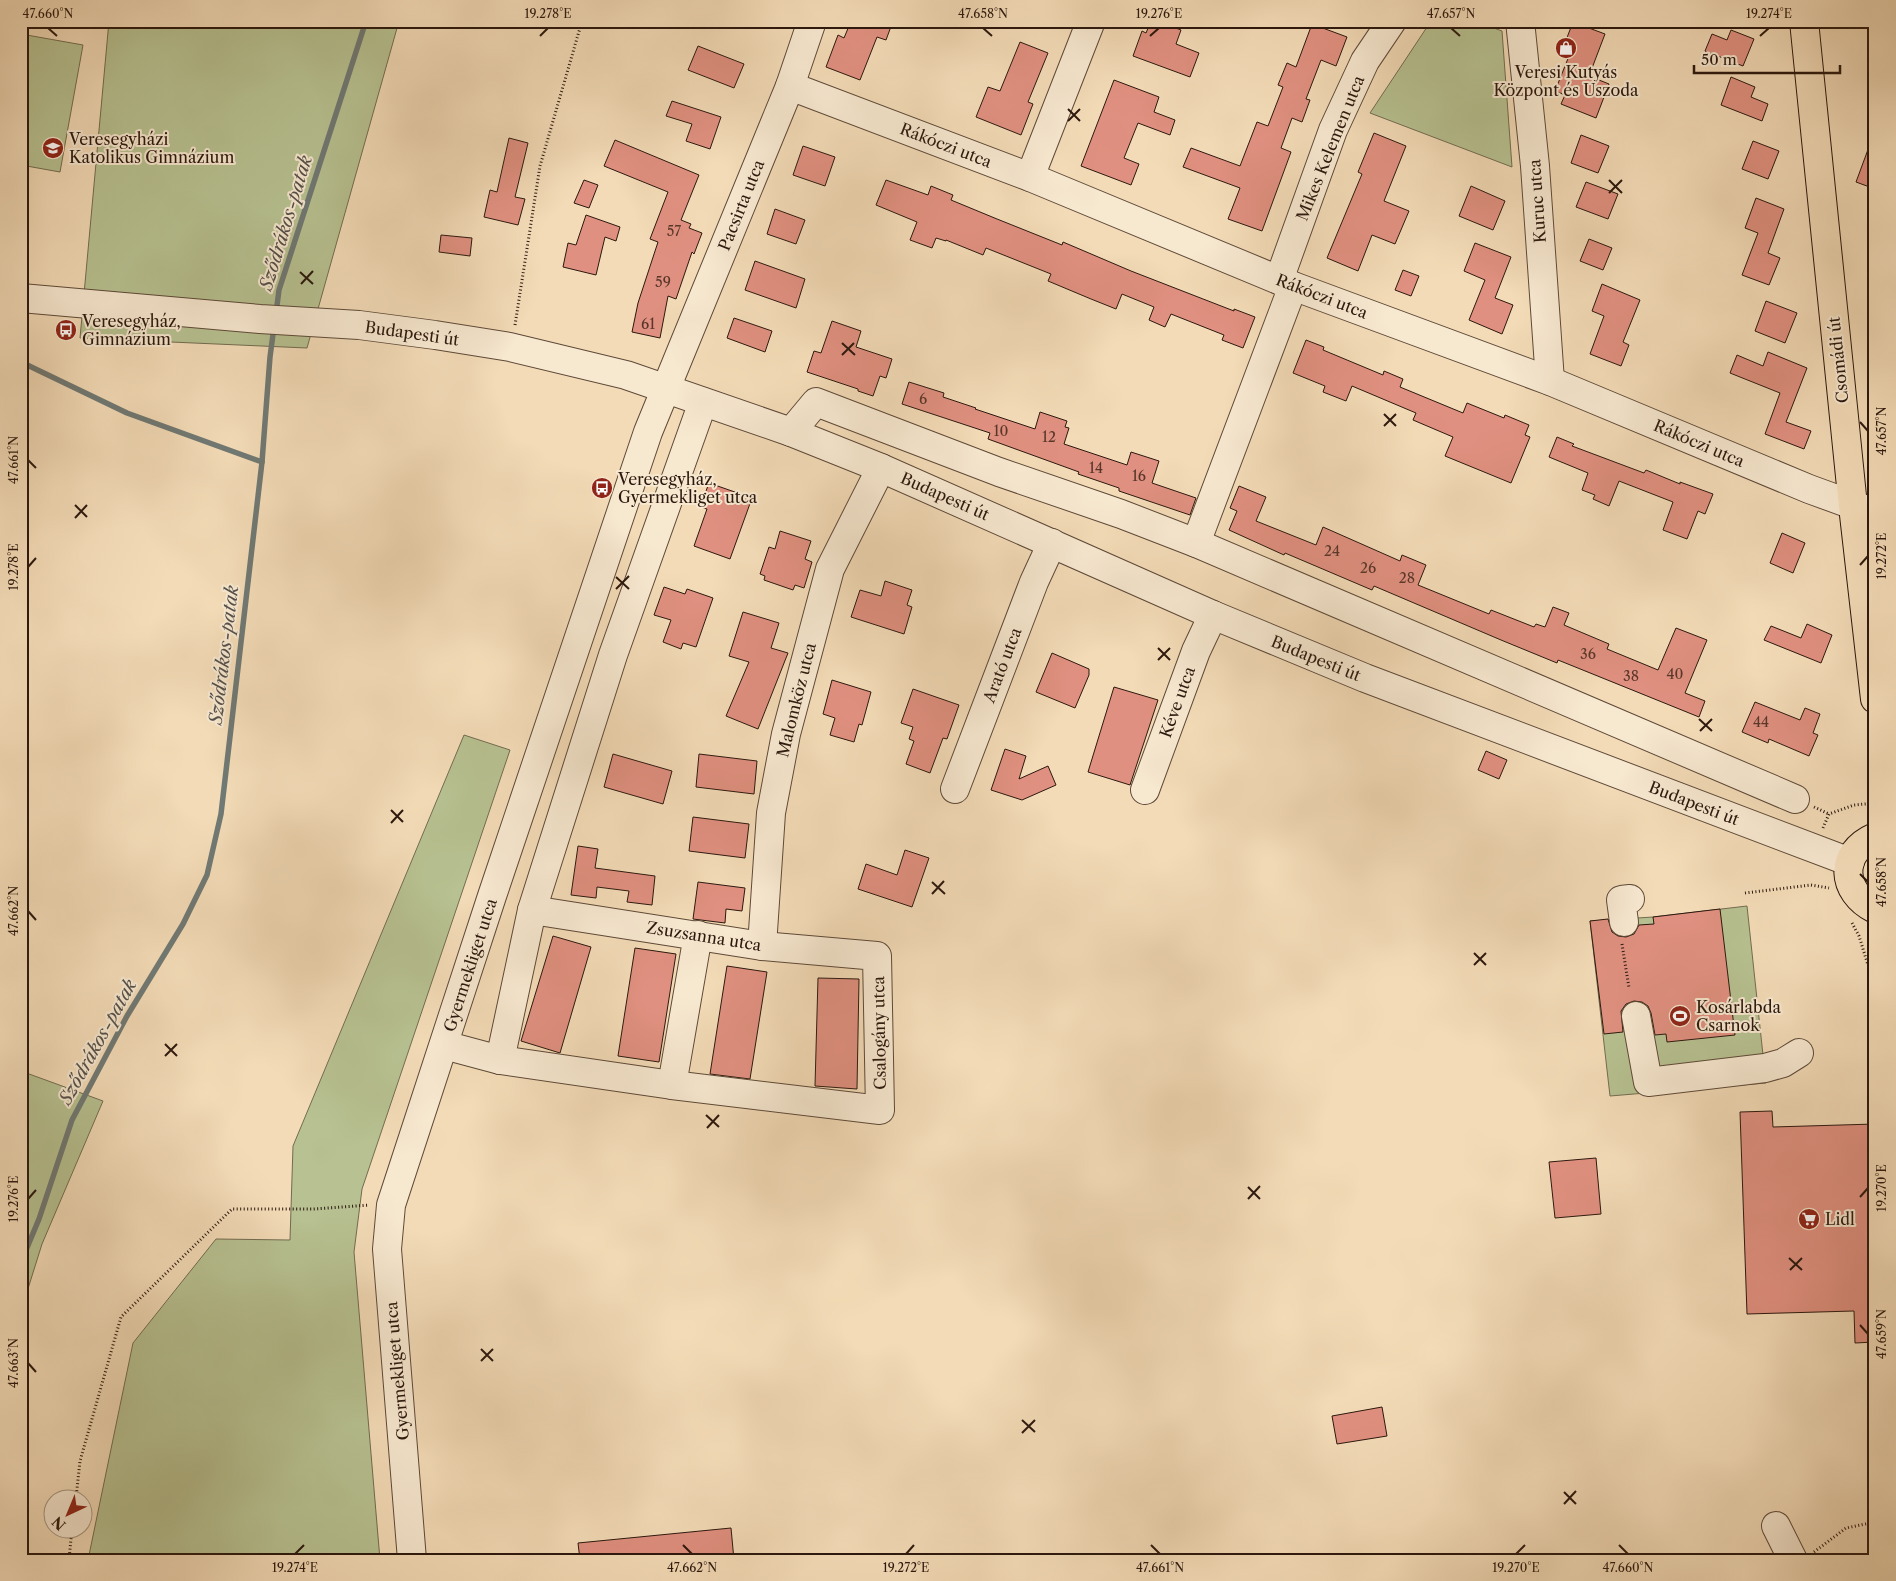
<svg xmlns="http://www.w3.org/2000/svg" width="1896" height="1581" font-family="'Libre Caslon Text',serif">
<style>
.green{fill:#b7c191;stroke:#726c50}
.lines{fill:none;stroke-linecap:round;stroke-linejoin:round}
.stream{stroke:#707974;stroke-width:5.5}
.building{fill:#e09080;stroke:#2c180e}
.minor-casing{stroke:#5e4938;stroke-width:30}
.major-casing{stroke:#2c180e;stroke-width:30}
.path{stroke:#2c180e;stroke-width:3;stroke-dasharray:1 2.5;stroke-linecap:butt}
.minor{stroke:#f7e8d0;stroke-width:28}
.major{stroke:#f3dbb7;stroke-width:28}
.ticks{fill:none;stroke:#2c180e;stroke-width:2}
.labels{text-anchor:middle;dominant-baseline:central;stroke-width:4;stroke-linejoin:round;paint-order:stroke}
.number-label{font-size:14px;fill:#59362a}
.poi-label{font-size:16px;fill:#2c180e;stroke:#f7e8d0;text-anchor:start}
.street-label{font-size:16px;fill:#2c180e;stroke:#f7e8d0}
.water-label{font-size:18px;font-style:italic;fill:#54504a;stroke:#f7e8d0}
.neatline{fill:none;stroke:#2c180e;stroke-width:2}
.ticks-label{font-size:12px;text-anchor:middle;fill:#2c180e}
</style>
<rect width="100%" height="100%" fill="#f3dbb7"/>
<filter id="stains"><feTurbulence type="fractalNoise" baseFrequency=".004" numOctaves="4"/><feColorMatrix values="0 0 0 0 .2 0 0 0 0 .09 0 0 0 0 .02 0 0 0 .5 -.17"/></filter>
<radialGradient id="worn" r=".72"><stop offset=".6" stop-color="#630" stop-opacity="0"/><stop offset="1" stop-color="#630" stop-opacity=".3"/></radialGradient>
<g class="green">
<polygon points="109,21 399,21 307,348 80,338"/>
<polygon points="1431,21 1475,21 1502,31 1512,167 1370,113"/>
<polygon points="21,34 83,45 60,172 21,165"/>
<polygon points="464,735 510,750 362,1189 354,1252 380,1560 88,1560 133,1343 216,1239 290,1240 293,1146"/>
<polygon points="1747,906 1766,1083 1610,1096 1590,921 1653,917"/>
<polygon points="21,1071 103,1101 42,1244 21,1311"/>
</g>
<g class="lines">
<g class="stream">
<polyline points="276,313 279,290 366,21"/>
<polyline points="21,362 127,413 262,462"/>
<polyline points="21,1262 39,1219 72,1120 127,1016 183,924 207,875 221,814 262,462 270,357 274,327"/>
</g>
</g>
<g class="building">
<polygon points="840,21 893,21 886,40 877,37 860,80 826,67 838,35 844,38 849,26"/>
<polygon points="1151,21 1158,21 1181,30 1176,44 1199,53 1190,77 1133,56 1142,31 1146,33"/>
<polygon points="1573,22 1605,34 1589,76 1609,84 1596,118 1561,104 1565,95 1555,91 1571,51 1563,48"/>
<polygon points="1312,24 1347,37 1336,66 1321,60 1306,99 1310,100 1302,122 1292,118 1281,148 1291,152 1262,231 1228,219 1240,188 1183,167 1191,148 1240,166 1257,122 1268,126 1283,87 1278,85 1287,63 1296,67"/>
<polygon points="1731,30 1754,39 1743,66 1705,51 1712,34 1727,40"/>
<polygon points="1020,42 1048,53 1028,102 1033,104 1021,135 976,117 988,87 1000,91"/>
<polygon points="698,46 744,64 734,88 688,70"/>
<polygon points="1731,77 1755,87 1751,97 1768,104 1762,121 1721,105"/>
<polygon points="1114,80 1159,97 1154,112 1175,120 1170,135 1138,123 1124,158 1139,164 1131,185 1081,166"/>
<polygon points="672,101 721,117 710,149 686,141 692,124 666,116"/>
<polygon points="1374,133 1406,146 1384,201 1409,211 1395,244 1372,235 1358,271 1327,258 1362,174 1358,172"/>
<polygon points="1581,135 1609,146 1598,173 1571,163"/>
<polygon points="1873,136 1875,136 1875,189 1856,182"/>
<polygon points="509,138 528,143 515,197 525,199 518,225 484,217 490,190 497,192"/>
<polygon points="615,140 699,175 681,220 691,224 689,228 702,233 694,254 692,252 676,299 668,296 660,338 632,332 638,303 658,242 650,239 668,192 604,166"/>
<polygon points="1753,141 1779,151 1768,179 1742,169"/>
<polygon points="803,146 835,157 825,186 793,175"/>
<polygon points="584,180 598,185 589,208 574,203"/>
<polygon points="886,180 928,195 931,186 953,195 951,200 997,219 1062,245 1063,242 1131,271 1234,311 1234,309 1255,317 1243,348 1222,340 1224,335 1171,314 1165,327 1149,320 1154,307 1122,294 1116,309 1091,299 1048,281 1051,274 986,248 983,255 946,240 946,241 936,238 932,248 910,240 917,222 876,205"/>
<polygon points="1586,182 1618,194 1608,219 1576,207"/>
<polygon points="1471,186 1505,201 1493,230 1459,216"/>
<polygon points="1756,198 1784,209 1768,253 1780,258 1769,285 1742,275 1758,233 1745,228"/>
<polygon points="775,209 805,220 796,244 767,234"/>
<polygon points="586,215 620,227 616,241 605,237 596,275 563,267 568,243 576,245"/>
<polygon points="441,235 472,238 470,256 439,252"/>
<polygon points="1589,239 1612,248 1603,270 1580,261"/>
<polygon points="1475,243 1511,257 1495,298 1513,305 1502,334 1469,320 1485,280 1464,271"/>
<polygon points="755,261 805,279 796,308 745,290"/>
<polygon points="1403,270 1419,276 1411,296 1395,290"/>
<polygon points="1602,284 1640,300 1623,342 1629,345 1621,366 1590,354 1604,316 1592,311"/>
<polygon points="1766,301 1797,313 1785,343 1755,331"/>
<polygon points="734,318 772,331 765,352 727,338"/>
<polygon points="832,321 861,331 856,347 892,359 886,378 880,376 873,396 858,391 858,389 807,372 814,351 821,353"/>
<polygon points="1306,340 1324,347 1323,350 1383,375 1384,371 1403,379 1400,387 1463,413 1467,403 1504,418 1505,415 1529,425 1525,435 1530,437 1511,483 1445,456 1453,437 1413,420 1416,413 1352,386 1346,401 1323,392 1325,386 1293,373"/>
<polygon points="1768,352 1807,368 1786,422 1811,431 1804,449 1765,434 1780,393 1730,373 1737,355 1763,366"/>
<polygon points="909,382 944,393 943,397 976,408 975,409 1035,429 1040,412 1067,421 1065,427 1069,428 1064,444 1127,465 1131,452 1159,461 1152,483 1196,498 1190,515 1119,491 1119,488 1078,474 1079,472 988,439 990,433 902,404"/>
<polygon points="1557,437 1574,444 1572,446 1644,473 1646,470 1680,484 1680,482 1713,494 1705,514 1698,511 1687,539 1663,530 1673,502 1619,481 1609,506 1593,499 1595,495 1582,490 1588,473 1549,457"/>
<polygon points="709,483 752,498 730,559 694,546 707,509 700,507"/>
<polygon points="1239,486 1266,497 1256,521 1316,545 1323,527 1400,561 1402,555 1426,565 1418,585 1489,614 1491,610 1534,627 1536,624 1545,627 1553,607 1569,613 1564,625 1609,644 1607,649 1658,670 1676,628 1707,640 1685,693 1705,701 1699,717 1558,660 1557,663 1501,640 1374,586 1372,590 1285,553 1284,555 1229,530 1237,511 1230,508"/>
<polygon points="780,531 811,541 805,559 812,562 804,588 795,585 793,590 764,580 765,576 760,574 769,547 775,549"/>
<polygon points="1782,533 1805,543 1793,573 1770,563"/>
<polygon points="885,581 912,590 907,605 912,607 904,634 851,617 860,590 881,596"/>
<polygon points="664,587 685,594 687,589 713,598 696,647 683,643 681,649 663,642 671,620 654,615"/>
<polygon points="743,612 779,623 771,648 788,653 758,729 726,716 749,662 729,656"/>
<polygon points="1807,624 1832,635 1821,663 1764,640 1771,626 1801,638"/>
<polygon points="1052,653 1089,669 1089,675 1075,708 1036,692"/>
<polygon points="832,680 871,692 862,725 859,724 854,742 830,735 835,718 823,714"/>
<polygon points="1114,687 1158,700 1130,785 1088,772"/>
<polygon points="913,689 959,705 947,739 943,738 930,773 906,764 914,741 909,739 913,727 901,723"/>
<polygon points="1755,702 1800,720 1805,708 1820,714 1813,733 1818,735 1809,756 1769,739 1768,743 1742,732"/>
<polygon points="1005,749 1026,756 1019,779 1048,766 1056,785 1022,800 991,790"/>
<polygon points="1486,751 1507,760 1499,779 1478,770"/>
<polygon points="613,754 672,771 663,804 604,787"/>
<polygon points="699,754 757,761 754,794 696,787"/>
<polygon points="693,817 749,824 745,858 689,851"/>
<polygon points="578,846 598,849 595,868 655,876 652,905 627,902 629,891 597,887 596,898 571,895"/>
<polygon points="905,850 929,858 912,907 858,889 866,864 897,875"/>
<polygon points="698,882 745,888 742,911 726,909 725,923 693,919"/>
<polygon points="1720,909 1735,1035 1667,1042 1666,1034 1655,1035 1651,1013 1648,1006 1642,1002 1634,1001 1626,1004 1621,1011 1623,1032 1604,1034 1590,921 1608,919 1612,932 1618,936 1626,937 1634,934 1639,925 1654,924 1653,917"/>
<polygon points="553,936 591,947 560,1053 521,1041"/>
<polygon points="635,948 676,954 659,1062 618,1056"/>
<polygon points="727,966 767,972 750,1079 710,1074"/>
<polygon points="818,978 859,979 857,1089 815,1086"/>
<polygon points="1772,1111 1773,1127 1875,1124 1875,1342 1855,1343 1854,1311 1747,1314 1740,1112"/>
<polygon points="1596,1158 1601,1214 1555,1218 1549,1162"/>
<polygon points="1382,1407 1387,1436 1337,1444 1332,1416"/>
<polygon points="731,1528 734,1560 580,1560 578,1543"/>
</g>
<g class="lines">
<g class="minor-casing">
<g id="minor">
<polyline points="1520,21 1535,166 1550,381"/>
<polyline points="790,86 1030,177 1293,286 1550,381 1809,489 1875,513"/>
<polyline points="1030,177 1091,21"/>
<polyline points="1279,280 1333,130 1365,61 1392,21"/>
<polyline points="21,298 260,319 359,325 435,335 510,347 626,375 791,432 881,468 1213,615 1365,678 1850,862"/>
<polyline points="791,432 816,402 999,472 1121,514 1196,543 1795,799"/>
<polyline points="1196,543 1293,286"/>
<polyline points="955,789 1034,582 1052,543"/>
<polyline points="1145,790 1196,651 1213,615"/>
<polyline points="1624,922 1621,900 1630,899"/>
<polyline points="762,946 771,813 786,734 830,569 881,468"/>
<polyline points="1636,1016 1648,1082 1765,1068 1783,1063 1799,1053"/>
<polyline points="444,1045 500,1060 672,1085 880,1110 877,956 762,946 532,910"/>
<polyline points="500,1060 532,910 613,655 703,402"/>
<polyline points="672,1085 698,935"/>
<polyline points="1776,1526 1793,1560"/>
<polyline points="412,1560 387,1249 391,1205 492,896 648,432 790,86 812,21"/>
</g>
</g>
<g class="major-casing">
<g id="major">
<polyline points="1804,21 1853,506 1875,699"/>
<path d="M1875,837c-37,16 -34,55 0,72"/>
</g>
</g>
<g class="path">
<polyline points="515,325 540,166 582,21"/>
<polyline points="1814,807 1829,814"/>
<polyline points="1823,828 1829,814 1854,805 1875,803"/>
<polyline points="1745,893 1811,885 1829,888"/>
<polyline points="1852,923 1859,936 1868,965 1875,977"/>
<polyline points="1622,944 1629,988"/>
<polyline points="76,1498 80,1461 121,1317 232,1209 313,1209 369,1205"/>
<polyline points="1814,1552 1846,1528 1875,1522"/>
<polyline points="69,1560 72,1528"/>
</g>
<use href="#minor" class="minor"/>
<use href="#major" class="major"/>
</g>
<path class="ticks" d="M48,28l9,8M983,28l9,8M1451,28l9,8M540,36l8,-8M1150,36l9,-8M1760,36l9,-8M1068,109l12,12M1068,121l12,-12M1609,180l13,13M1609,193l13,-13M300,272l13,12M301,284l12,-13M842,343l13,12M842,355l12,-12M1384,414l12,12M1860,422l8,9M1384,426l12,-12M28,460l8,8M75,505l12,12M75,518l12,-13M1860,565l8,-9M28,567l8,-9M616,577l13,12M616,589l13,-13M1158,648l12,12M1158,660l12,-12M1699,719l13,12M1700,731l12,-12M391,810l12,12M391,823l12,-13M1860,874l8,8M932,882l13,12M932,894l12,-13M28,911l8,9M1474,953l12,12M1474,965l12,-12M165,1044l12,12M165,1056l12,-12M706,1115l13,12M707,1128l12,-13M1248,1187l12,12M1860,1197l8,-9M28,1199l8,-9M1248,1199l12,-13M1789,1258l13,12M1790,1270l12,-12M1860,1325l8,9M481,1349l12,12M481,1361l12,-12M28,1363l8,9M1022,1420l13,12M1022,1433l13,-13M1564,1492l12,12M1564,1504l12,-13M683,1545l9,9M1151,1545l9,9M1619,1545l9,9M295,1554l9,-9M906,1554l8,-9M1516,1554l9,-9"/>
<defs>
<g id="shop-disc" transform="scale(1.125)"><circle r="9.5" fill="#8f2418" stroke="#f7e8d0"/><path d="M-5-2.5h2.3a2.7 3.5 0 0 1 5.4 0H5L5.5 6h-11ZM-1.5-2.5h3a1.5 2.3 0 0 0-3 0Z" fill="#fff"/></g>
<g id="school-disc" transform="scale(1.125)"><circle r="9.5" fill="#8f2418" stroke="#f7e8d0"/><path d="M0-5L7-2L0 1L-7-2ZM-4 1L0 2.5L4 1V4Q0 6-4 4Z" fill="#fff"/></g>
<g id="bus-disc" transform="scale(1.125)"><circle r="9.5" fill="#8f2418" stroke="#f7e8d0"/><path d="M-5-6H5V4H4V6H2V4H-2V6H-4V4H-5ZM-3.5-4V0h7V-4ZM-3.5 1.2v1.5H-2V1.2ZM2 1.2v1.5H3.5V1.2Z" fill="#fff"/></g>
<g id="stadium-disc" transform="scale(1.125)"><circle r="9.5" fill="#8f2418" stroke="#f7e8d0"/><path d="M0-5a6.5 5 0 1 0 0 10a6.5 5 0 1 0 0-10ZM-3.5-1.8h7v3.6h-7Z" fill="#fff"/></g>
<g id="supermarket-disc" transform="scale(1.125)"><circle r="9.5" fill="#8f2418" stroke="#f7e8d0"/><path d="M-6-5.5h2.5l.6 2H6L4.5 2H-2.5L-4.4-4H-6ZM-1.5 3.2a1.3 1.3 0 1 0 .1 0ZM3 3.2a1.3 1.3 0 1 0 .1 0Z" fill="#fff"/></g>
</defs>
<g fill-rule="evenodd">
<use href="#shop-disc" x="1566" y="48"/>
<use href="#school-disc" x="53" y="148"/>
<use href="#bus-disc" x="66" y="330"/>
<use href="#bus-disc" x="602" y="488"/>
<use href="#stadium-disc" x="1680" y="1016"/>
<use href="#supermarket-disc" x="1809" y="1219"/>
</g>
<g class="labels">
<g class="number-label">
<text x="674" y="231">57</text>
<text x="663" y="282">59</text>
<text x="648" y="324">61</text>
<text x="923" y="399">6</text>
<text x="1001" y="431">10</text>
<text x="1049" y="437">12</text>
<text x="1096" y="468">14</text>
<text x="1139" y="476">16</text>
<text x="1332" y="551">24</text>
<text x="1368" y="568">26</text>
<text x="1407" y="578">28</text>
<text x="1588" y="654">36</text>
<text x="1675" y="674">40</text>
<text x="1631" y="676">38</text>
<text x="1761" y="722">44</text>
</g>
<g class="poi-label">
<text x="1566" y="72" text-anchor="middle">Veresi Kutyás<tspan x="1566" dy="18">Központ és Uszoda</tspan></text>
<text x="69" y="139">Veresegyházi<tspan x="69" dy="18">Katolikus Gimnázium</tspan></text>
<text x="82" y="321">Veresegyház,<tspan x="82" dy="18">Gimnázium</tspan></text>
<text x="618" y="479">Veresegyház,<tspan x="618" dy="18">Gyermekliget utca</tspan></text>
<text x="1696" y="1007">Kosárlabda<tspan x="1696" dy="18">Csarnok</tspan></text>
<text x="1825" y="1219">Lidl</text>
</g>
<g class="street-label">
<text transform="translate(946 145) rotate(21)">Rákóczi utca</text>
<text transform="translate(1330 148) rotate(-68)">Mikes Kelemen utca</text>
<text transform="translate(1537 201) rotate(-94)">Kuruc utca</text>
<text transform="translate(741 205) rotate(-68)">Pacsirta utca</text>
<text transform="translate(1322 296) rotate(21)">Rákóczi utca</text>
<text transform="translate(412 333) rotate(8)">Budapesti út</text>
<text transform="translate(1838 360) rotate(-96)">Csomádi út</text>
<text transform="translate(1699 443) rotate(23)">Rákóczi utca</text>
<text transform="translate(945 496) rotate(24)">Budapesti út</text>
<text transform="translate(1316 658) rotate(22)">Budapesti út</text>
<text transform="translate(1002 665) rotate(-69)">Arató utca</text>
<text transform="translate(796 700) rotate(-76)">Malomköz utca</text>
<text transform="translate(1177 702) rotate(-70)">Kéve utca</text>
<text transform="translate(1694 803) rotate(21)">Budapesti út</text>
<text transform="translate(704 936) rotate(9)">Zsuzsanna utca</text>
<text transform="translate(470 965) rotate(-72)">Gyermekliget utca</text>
<text transform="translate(879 1033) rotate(-91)">Csalogány utca</text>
<text transform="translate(397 1371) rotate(-95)">Gyermekliget utca</text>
</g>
<g class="water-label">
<text transform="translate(286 223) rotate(-73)">Sződrákos-patak</text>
<text transform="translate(224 655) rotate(-83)">Sződrákos-patak</text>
<text transform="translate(98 1042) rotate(-61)">Sződrákos-patak</text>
</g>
</g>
<rect width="1896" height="1581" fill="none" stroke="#f3dbb7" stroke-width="55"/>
<g transform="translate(68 1514) rotate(224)"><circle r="24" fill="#f7e8d0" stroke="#a69582"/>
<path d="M0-4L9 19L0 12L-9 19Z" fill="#8f2418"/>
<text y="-8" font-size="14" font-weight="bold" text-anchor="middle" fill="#2c180e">N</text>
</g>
<path d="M1694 65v8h146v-8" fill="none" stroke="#2c180e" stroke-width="2.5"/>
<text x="1701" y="65" font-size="15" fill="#2c180e" stroke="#f7e8d0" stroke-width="4" paint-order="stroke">50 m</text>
<rect x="28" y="28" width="1840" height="1526" class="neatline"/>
<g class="ticks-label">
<text x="48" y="18">47.660°N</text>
<text x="548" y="18">19.278°E</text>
<text x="983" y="18">47.658°N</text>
<text x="1159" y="18">19.276°E</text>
<text x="1451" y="18">47.657°N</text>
<text x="1769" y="18">19.274°E</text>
<text transform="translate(1882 431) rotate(-90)" y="4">47.657°N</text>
<text transform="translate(14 460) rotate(-90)" y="4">47.661°N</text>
<text transform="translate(1882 556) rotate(-90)" y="4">19.272°E</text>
<text transform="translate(14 567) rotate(-90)" y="4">19.278°E</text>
<text transform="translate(1882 882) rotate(-90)" y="4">47.658°N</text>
<text transform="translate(14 911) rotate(-90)" y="4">47.662°N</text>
<text transform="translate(1882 1188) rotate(-90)" y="4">19.270°E</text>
<text transform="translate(14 1199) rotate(-90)" y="4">19.276°E</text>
<text transform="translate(1882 1334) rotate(-90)" y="4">47.659°N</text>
<text transform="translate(14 1363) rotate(-90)" y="4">47.663°N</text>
<text x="295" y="1572">19.274°E</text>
<text x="692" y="1572">47.662°N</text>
<text x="906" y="1572">19.272°E</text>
<text x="1160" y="1572">47.661°N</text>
<text x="1516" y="1572">19.270°E</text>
<text x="1628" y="1572">47.660°N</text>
</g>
<rect width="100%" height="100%" filter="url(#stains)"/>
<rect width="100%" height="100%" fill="url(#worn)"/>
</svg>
